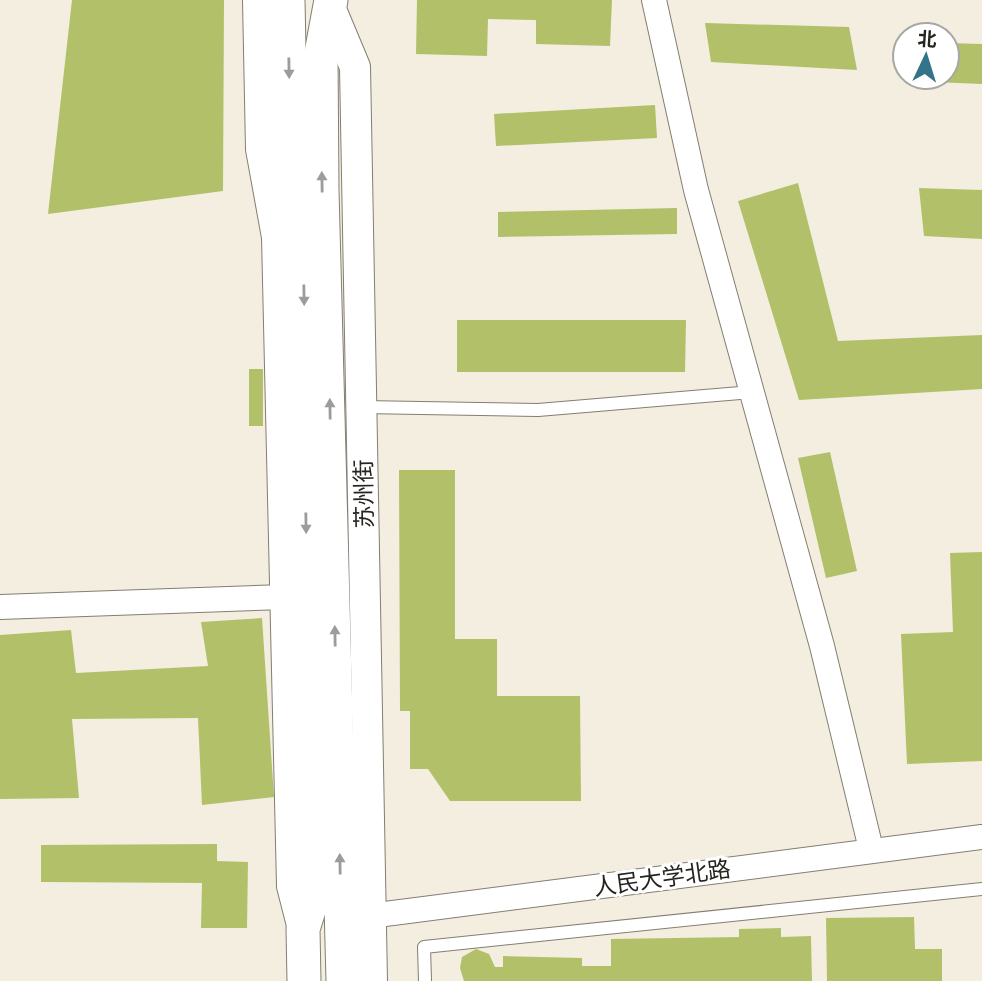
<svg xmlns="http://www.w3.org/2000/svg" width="982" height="981" font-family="'Fira Sans','Noto Sans SC',sans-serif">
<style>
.building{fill:#b2c06a}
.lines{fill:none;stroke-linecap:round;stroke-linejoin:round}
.service-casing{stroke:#837e71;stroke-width:14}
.minor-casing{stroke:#837e71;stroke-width:26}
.tertiary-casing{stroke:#837e71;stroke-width:32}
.secondary-casing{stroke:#837e71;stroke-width:35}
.service{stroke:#fff;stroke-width:12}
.minor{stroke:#fff;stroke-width:24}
.tertiary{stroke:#fff;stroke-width:30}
.secondary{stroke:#fff;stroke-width:33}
.oneway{fill:#9d9c9a}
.labels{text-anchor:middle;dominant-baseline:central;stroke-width:6;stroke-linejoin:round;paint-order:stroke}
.street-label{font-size:23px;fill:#26241f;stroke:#fff}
</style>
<rect width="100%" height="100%" fill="#f3eedf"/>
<g class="building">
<polygon points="72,0 224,0 223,191 48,214"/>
<polygon points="417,0 612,0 610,46 536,44 536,20 488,19 487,56 416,54"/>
<polygon points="705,23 849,27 857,70 711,62"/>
<polygon points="947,43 982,44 982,84 909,81 910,77 947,77"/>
<polygon points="655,105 657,138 496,146 494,114"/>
<polygon points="798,183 838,341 982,335 982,389 799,400 738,201"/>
<polygon points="919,188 982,190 982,239 924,236"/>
<polygon points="677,208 677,234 498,237 498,212"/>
<polygon points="457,320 686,320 685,372 457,372"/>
<rect x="249" y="369" width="14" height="57"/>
<polygon points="830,452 857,571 826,578 798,458"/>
<polygon points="399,470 455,470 455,639 497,639 497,696 580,696 581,801 450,801 428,769 410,769 410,711 400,711"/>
<polygon points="982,552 982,761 907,764 901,634 953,632 950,553"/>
<polygon points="262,618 274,797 202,805 198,718 72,719 79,798 0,799 0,635 71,630 76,673 208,666 201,622"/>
<polygon points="217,844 217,861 248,862 247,928 201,928 202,883 41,882 41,845"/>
<polygon points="914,917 915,949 942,949 942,981 827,981 826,918"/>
<polygon points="781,928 781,937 811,936 812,981 464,981 460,968 462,957 476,949 489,954 495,967 503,967 503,956 582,958 582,966 611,966 611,939 739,937 739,929"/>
</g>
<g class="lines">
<g class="service-casing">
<g id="service">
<polyline points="362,407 538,410 752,392"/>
<polyline points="425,981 424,947 982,889"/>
</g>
</g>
<g class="minor-casing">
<g id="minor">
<polyline points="654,0 696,190 822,646 871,849"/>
<polyline points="0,607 285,597"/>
<polyline points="354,918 982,837"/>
</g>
</g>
<g class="tertiary-casing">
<g id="tertiary">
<polyline points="258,0 261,149 277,237 292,886 303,929"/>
<polyline points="332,12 355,67 372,981"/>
</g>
</g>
<g class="secondary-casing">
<g id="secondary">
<polyline points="288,0 291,149 303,273 313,897 303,929 304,981"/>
<polyline points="331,0 321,54 322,190 343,981"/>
</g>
</g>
<use href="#service" class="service"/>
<use href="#minor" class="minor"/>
<use href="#tertiary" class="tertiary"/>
<use href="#secondary" class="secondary"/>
</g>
<defs><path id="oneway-solid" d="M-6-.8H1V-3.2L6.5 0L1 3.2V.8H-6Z" transform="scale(1.75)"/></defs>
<g class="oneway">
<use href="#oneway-solid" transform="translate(289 68) rotate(89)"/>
<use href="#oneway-solid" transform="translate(322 182) rotate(-91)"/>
<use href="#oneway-solid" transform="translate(304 295) rotate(89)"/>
<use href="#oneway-solid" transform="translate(330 409) rotate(-91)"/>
<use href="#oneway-solid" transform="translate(306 523) rotate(89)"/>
<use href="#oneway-solid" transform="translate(335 636) rotate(-91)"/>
<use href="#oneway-solid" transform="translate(340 864) rotate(-91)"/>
</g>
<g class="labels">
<g class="street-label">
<text transform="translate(364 494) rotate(-91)">苏州街</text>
<text transform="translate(662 878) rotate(-8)">人民大学北路</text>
</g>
</g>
<g transform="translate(926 56) rotate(4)"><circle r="33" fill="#ffffff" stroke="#a8a7a5" stroke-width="2"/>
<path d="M0-5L12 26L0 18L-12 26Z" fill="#347488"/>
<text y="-10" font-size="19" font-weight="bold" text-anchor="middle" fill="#26241f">北</text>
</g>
</svg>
